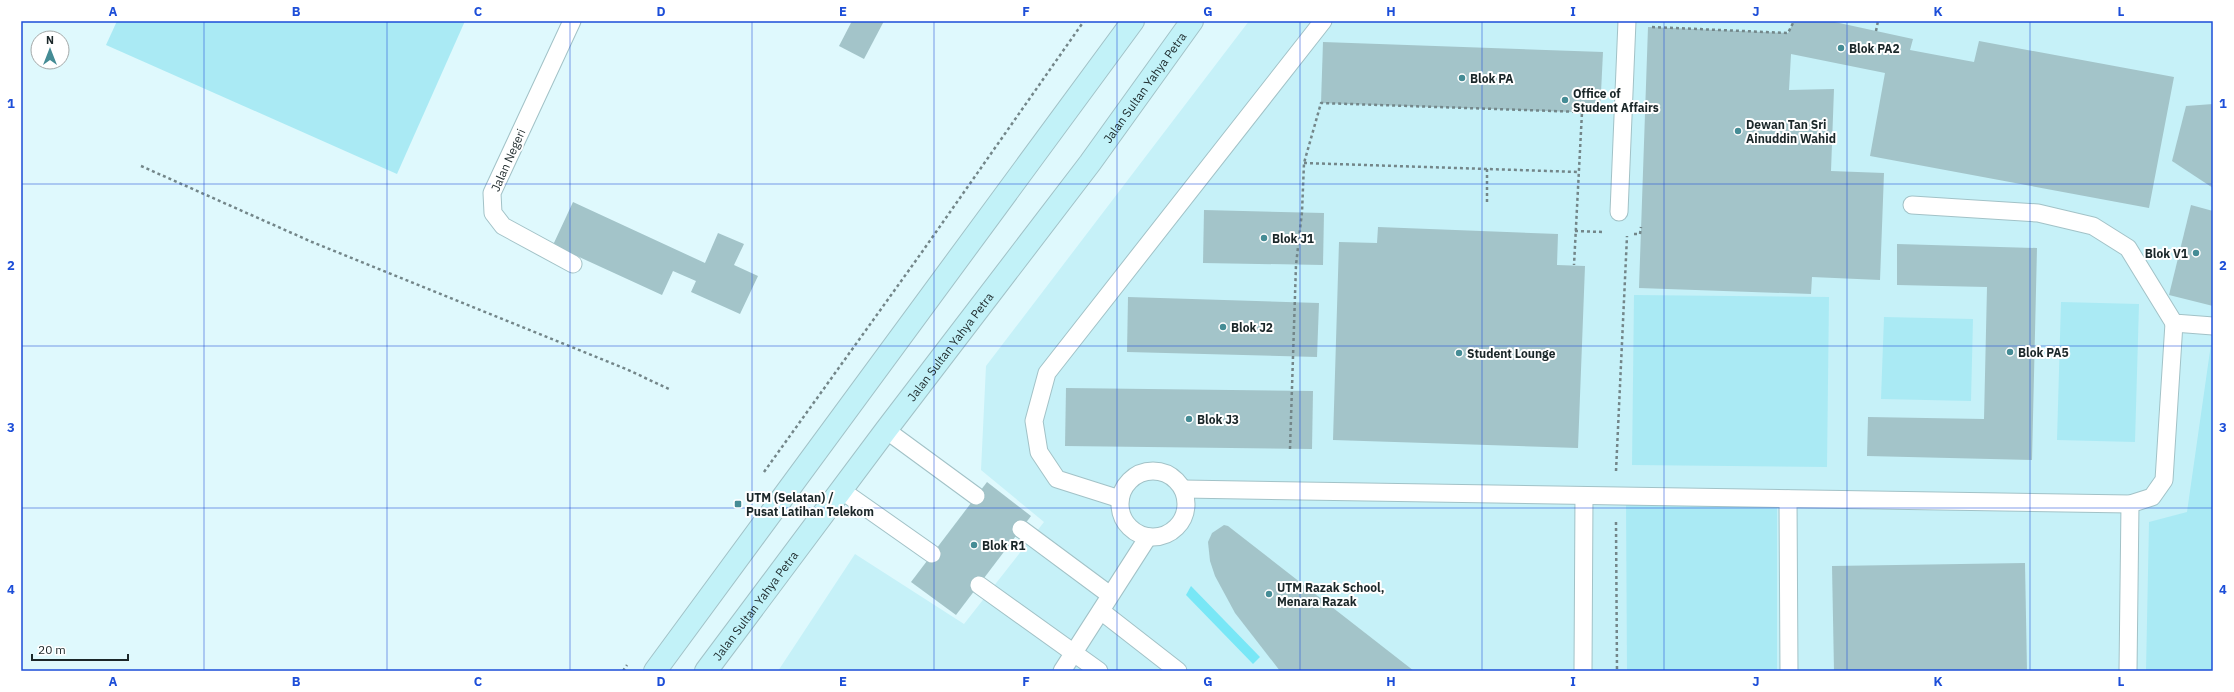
<svg xmlns="http://www.w3.org/2000/svg" width="2234" height="692" font-family="'IBM Plex Sans',sans-serif">
<style>
.built{fill:#c6f1f8}
.green{fill:#aaeaf4}
.water{fill:#78e7f6}
.building{fill:#a3c4c9}
.lines{fill:none;stroke-linecap:round;stroke-linejoin:round}
.service-casing{stroke:#a2c2c7;stroke-width:19}
.secondary-casing{stroke:#a2c2c7;stroke-width:24}
.path{stroke:#738689;stroke-width:2.5;stroke-dasharray:3 3;stroke-linecap:butt}
.service{stroke:#fff;stroke-width:17}
.secondary{stroke:#c2f2f8;stroke-width:22}
.grid{fill:none;stroke:#1d4ed8;stroke-width:1;stroke-opacity:0.55}
.poi-dot{fill:#458c95;stroke:#fff;stroke-width:1.5}
.labels{text-anchor:middle;dominant-baseline:central;stroke-width:4;stroke-linejoin:round;paint-order:stroke}
.poi-label{font-size:12px;font-weight:bold;fill:#1b2729;stroke:#fff;text-anchor:start}
.street-label{font-size:12px;fill:#1b2729;stroke:#fff}
.neatline{fill:none;stroke:#1d4ed8;stroke-width:1.5}
.grid-label{font-size:13px;text-anchor:middle;font-weight:bold;fill:#1d4ed8}
</style>
<rect width="100%" height="100%" fill="#dff9fd"/>
<polygon class="built" points="1249,21 2213,21 2213,671 778,671 855,554 964,624 1044,522 981,470 986,366"/>
<g class="green">
<polygon points="117,21 465,21 397,174 106,45"/>
<polygon points="1634,295 1829,297 1827,467 1632,465"/>
<polygon points="2061,302 2139,304 2135,442 2057,440"/>
<polygon points="1884,317 1973,319 1971,401 1881,399"/>
<polygon points="2211,344 2213,671 2146,671 2149,522 2187,512"/>
<polygon points="1626,503 1777,505 1777,671 1627,671"/>
</g>
<polygon class="water" points="1191,586 1260,657 1253,664 1186,595"/>
<g class="building">
<polygon points="852,21 884,21 864,59 839,46"/>
<polygon points="1794,21 1830,21 1913,39 1910,50 1974,62 1979,41 2174,77 2149,208 1870,156 1885,73 1791,54 1789,90 1834,89 1831,171 1884,173 1880,280 1812,277 1811,294 1639,288 1648,27 1788,33"/>
<polygon points="1323,42 1603,52 1600,113 1321,103"/>
<polygon points="2213,104 2213,188 2172,161 2186,106"/>
<polygon points="573,202 705,263 718,233 744,244 734,265 758,276 740,314 691,292 696,281 673,271 662,295 553,245"/>
<polygon points="2191,205 2213,211 2213,306 2169,295"/>
<polygon points="1204,210 1324,213 1323,265 1203,263"/>
<polygon points="1378,227 1558,234 1557,265 1585,266 1578,448 1333,440 1339,242 1377,243"/>
<polygon points="1897,244 2037,248 2032,460 1867,456 1868,417 1984,419 1987,287 1897,285"/>
<polygon points="1128,297 1319,303 1317,357 1127,352"/>
<polygon points="1066,388 1313,391 1312,449 1065,446"/>
<polygon points="987,482 1031,516 956,615 911,582"/>
<polygon points="1224,525 1228,526 1414,671 1280,671 1235,613 1215,576 1210,561 1208,542 1212,533"/>
<polygon points="2025,563 2027,671 1834,671 1832,566"/>
</g>
<g class="lines">
<g class="service-casing">
<g id="service">
<polyline points="572,21 492,193 493,213 503,226 573,264"/>
<polyline points="1912,205 2038,213 2093,226 2128,248 2174,323 2213,326"/>
<polyline points="1619,212 1627,21"/>
<polyline points="886,430 976,496"/>
<circle cx="1153" cy="504" r="33"/>
<polyline points="1183,489 2130,504 2152,497 2164,480 2174,323"/>
<polyline points="841,490 932,554"/>
<polyline points="1120,499 1057,479 1039,452 1034,421 1047,373 1323,21"/>
<polyline points="1788,499 1789,671"/>
<polyline points="1021,529 1110,595"/>
<polyline points="979,585 1099,671"/>
<polyline points="1101,611 1178,671"/>
<polyline points="1062,671 1148,537"/>
<polyline points="1583,671 1584,496"/>
<polyline points="2128,671 2130,504"/>
</g>
</g>
<g class="secondary-casing">
<g id="secondary">
<polyline points="655,671 1133,21"/>
<path id="s1" d="M706,671l180,-241 204,-267 102,-142"/>
</g>
</g>
<g class="path">
<polyline points="1652,27 1788,33 1794,21"/>
<polyline points="1876,31 1878,21"/>
<polyline points="1304,163 1579,172"/>
<polyline points="141,166 312,242 626,369 669,389"/>
<polyline points="1487,169 1487,205"/>
<polyline points="1575,231 1603,232"/>
<polyline points="1634,234 1640,234 1641,227"/>
<polyline points="1290,449 1296,265 1302,212 1304,163 1321,103 1582,112 1574,265"/>
<polyline points="1616,471 1627,236"/>
<polyline points="764,472 922,252 1084,21"/>
<polyline points="1616,522 1617,671"/>
<polyline points="623,671 627,665"/>
</g>
<use href="#service" class="service"/>
<use href="#secondary" class="secondary"/>
</g>
<path class="grid" d="M204,21v650M387,21v650M570,21v650M752,21v650M934,21v650M1117,21v650M1300,21v650M1482,21v650M1664,21v650M1847,21v650M2030,21v650M21,184h2192M21,346h2192M21,508h2192"/>
<g class="poi-dot">
<circle cx="1841" cy="48" r="4"/>
<circle cx="1462" cy="78" r="4"/>
<circle cx="1565" cy="100" r="4"/>
<circle cx="1738" cy="131" r="4"/>
<circle cx="1264" cy="238" r="4"/>
<circle cx="2196" cy="253" r="4"/>
<circle cx="1223" cy="327" r="4"/>
<circle cx="2010" cy="352" r="4"/>
<circle cx="1459" cy="353" r="4"/>
<circle cx="1189" cy="419" r="4"/>
<rect x="734" y="500" width="8" height="8" rx="2"/>
<circle cx="974" cy="545" r="4"/>
<circle cx="1269" cy="594" r="4"/>
</g>
<g class="labels">
<g class="poi-label">
<text x="1849" y="48">Blok PA2</text>
<text x="1470" y="78">Blok PA</text>
<text x="1573" y="93">Office of<tspan x="1573" dy="14">Student Affairs</tspan></text>
<text x="1746" y="124">Dewan Tan Sri<tspan x="1746" dy="14">Ainuddin Wahid</tspan></text>
<text x="1272" y="238">Blok J1</text>
<text x="2188" y="253" text-anchor="end">Blok V1</text>
<text x="1231" y="327">Blok J2</text>
<text x="2018" y="352">Blok PA5</text>
<text x="1467" y="353">Student Lounge</text>
<text x="1197" y="419">Blok J3</text>
<text x="746" y="497">UTM (Selatan) /<tspan x="746" dy="14">Pusat Latihan Telekom</tspan></text>
<text x="982" y="545">Blok R1</text>
<text x="1277" y="587">UTM Razak School,<tspan x="1277" dy="14">Menara Razak</tspan></text>
</g>
<g class="street-label">
<text stroke="none"><textPath href="#s1" startOffset="730">Jalan Sultan Yahya Petra</textPath></text>
<text transform="translate(508 160) rotate(-66)">Jalan Negeri</text>
<text stroke="none"><textPath href="#s1" startOffset="406">Jalan Sultan Yahya Petra</textPath></text>
<text stroke="none"><textPath href="#s1" startOffset="82">Jalan Sultan Yahya Petra</textPath></text>
</g>
</g>
<rect width="2234" height="692" fill="none" stroke="#ffffff" stroke-width="44"/>
<g transform="translate(50 50)"><circle r="19" fill="#ffffff" stroke="#a4a9a9"/>
<path d="M0-3L7 15L0 10L-7 15Z" fill="#458c95"/>
<text y="-6" font-size="11" font-weight="bold" text-anchor="middle" fill="#1b2729">N</text>
</g>
<path d="M32 654v6h96v-6" fill="none" stroke="#1b2729" stroke-width="2"/>
<text x="38" y="654" font-size="12" fill="#1b2729" stroke="#ffffff" stroke-width="3" paint-order="stroke">20 m</text>
<rect x="22" y="22" width="2190" height="648" class="neatline"/>
<g class="grid-label">
<text x="113" y="16">A</text>
<text x="296" y="16">B</text>
<text x="478" y="16">C</text>
<text x="661" y="16">D</text>
<text x="843" y="16">E</text>
<text x="1026" y="16">F</text>
<text x="1208" y="16">G</text>
<text x="1391" y="16">H</text>
<text x="1573" y="16">I</text>
<text x="1756" y="16">J</text>
<text x="1938" y="16">K</text>
<text x="2121" y="16">L</text>
<text x="11" y="108">1</text>
<text x="2223" y="108">1</text>
<text x="11" y="270">2</text>
<text x="2223" y="270">2</text>
<text x="11" y="432">3</text>
<text x="2223" y="432">3</text>
<text x="11" y="594">4</text>
<text x="2223" y="594">4</text>
<text x="113" y="686">A</text>
<text x="296" y="686">B</text>
<text x="478" y="686">C</text>
<text x="661" y="686">D</text>
<text x="843" y="686">E</text>
<text x="1026" y="686">F</text>
<text x="1208" y="686">G</text>
<text x="1391" y="686">H</text>
<text x="1573" y="686">I</text>
<text x="1756" y="686">J</text>
<text x="1938" y="686">K</text>
<text x="2121" y="686">L</text>
</g>
</svg>
